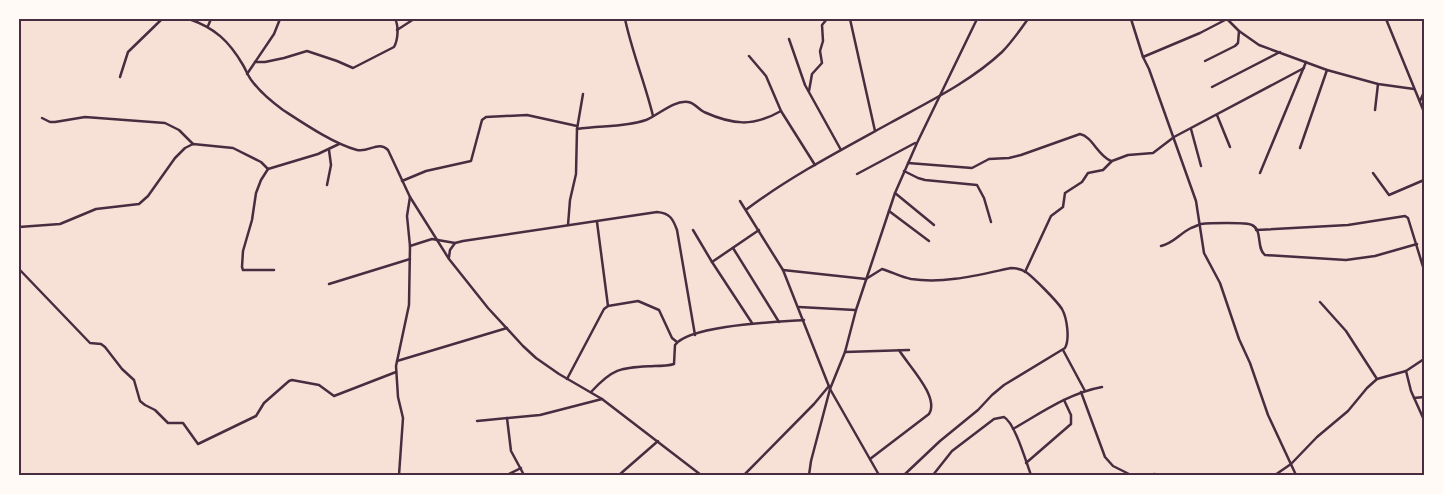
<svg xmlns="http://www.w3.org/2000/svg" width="1443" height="494" font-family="Roboto,sans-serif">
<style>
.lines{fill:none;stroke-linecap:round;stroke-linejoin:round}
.minor{stroke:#4a2c40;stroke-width:2.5}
.neatline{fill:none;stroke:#4a2c40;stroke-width:2}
</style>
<rect width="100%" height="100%" fill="#f7e1d7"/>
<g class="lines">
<g class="minor">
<path d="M189,19c26,9 40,22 54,46 3,5 5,11 9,16 8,11 20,21 31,29 20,13 51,34 74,40 12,3 21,-10 31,0l22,47 39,62 39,49 35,38 13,12 23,16 43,25 99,76"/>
<path d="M625,19c7,33 20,64 28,97"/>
<polyline points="850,19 875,131"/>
<polyline points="1131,19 1143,57 1149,69 1196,201 1204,253 1220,283 1239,339 1250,363 1268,415 1296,475"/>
<polyline points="1227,19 1239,31 1259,45 1327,70 1378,84 1414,89"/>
<polyline points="1386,19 1424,112"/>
<polyline points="208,26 211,19"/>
<polyline points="397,30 414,19"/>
<polyline points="789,39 805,85 841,150"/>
<polyline points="749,56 766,76 781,111 815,165"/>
<polyline points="1143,57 1200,33 1227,19"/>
<polyline points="1205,61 1235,46 1238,43 1239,31"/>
<path d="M255,62h10l19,-4 23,-7 30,10 16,7 41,-21c4,-7 5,-21 1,-28"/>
<polyline points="247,74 274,34 280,19"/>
<polyline points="120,77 128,52 162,19"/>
<polyline points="1212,87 1280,52"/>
<polyline points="809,91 812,74 822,63 820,51 823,41 822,25 827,19"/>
<polyline points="1420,101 1424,92"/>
<polyline points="1375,110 1378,84"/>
<polyline points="1217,115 1230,147"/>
<polyline points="42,118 50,122 55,122 85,117 165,123 179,130 193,144"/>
<path d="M577,129c23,-4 46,-1 69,-9 13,-5 27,-20 42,-18 7,1 10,7 16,10 29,13 49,15 77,-1"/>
<polyline points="1191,129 1201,166"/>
<polyline points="1300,148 1327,70"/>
<path d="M908,163l64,5 17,-9 20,-1 12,-3 59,-21c13,3 17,21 31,27"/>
<polyline points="268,169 261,180 256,193 252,220 243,251 242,267 243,270 274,270"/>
<polyline points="904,171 918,178 925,180 977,185 984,198 991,222"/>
<polyline points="1260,173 1306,62"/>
<polyline points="1373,173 1389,195 1424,180"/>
<polyline points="857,174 915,143"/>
<polyline points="402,181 426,171 471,161 482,120 486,117 527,115 577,126"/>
<polyline points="327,185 331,165 329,150"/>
<polyline points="895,193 934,225"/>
<polyline points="740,201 783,270 830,389 879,475"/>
<path d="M747,209c44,-33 94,-59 143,-86 38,-21 80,-41 112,-71 10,-10 18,-22 26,-33"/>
<polyline points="889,211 929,241"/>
<polyline points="597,222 608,306"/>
<polyline points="568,225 570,200 576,174 577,129 583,94"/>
<polyline points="19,227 60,224 96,209 139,204 148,196 175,158 185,148 193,144 233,148 261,162 268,169 318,154 339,144"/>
<polyline points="693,230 712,262 752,323"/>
<polyline points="1256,230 1348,225 1405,216 1408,218 1424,270"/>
<path d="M410,246l22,-7 23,4 8,-2 194,-29c13,1 16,7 20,18l18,105"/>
<path d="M1161,246c13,-3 18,-12 30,-18 3,-1 7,-3 10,-4 7,-1 46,-2 51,1 11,5 4,24 13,30l81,5 29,-4 42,-12"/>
<polyline points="733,248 779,322"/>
<polyline points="449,257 450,250 455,243"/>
<polyline points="712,262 759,230"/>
<polyline points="19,269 90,343 101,344 105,347 122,369 134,380 140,401 145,405 155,410 168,423 183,423 198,444 256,416 264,403 289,381 292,380 319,385 334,396 396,372"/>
<path d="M783,270l83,9 16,-10c10,3 19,8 29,10 34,5 67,-4 100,-11 5,0 10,1 15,4 8,6 31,29 36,37 5,9 8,30 3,39l-61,37 -12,10 -14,15 -38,31 -36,34"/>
<polyline points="1025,272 1051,216 1063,207 1065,193 1082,182 1088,173 1103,170 1112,161 1128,155 1153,153 1174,137 1304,68"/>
<polyline points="329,284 410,259"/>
<polyline points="1320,302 1346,331 1377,379"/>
<polyline points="799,307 855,310"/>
<polyline points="1063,350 1085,391"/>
<polyline points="845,352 909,350"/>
<polyline points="397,361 507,328"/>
<polyline points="1406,371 1411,391 1424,420"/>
<polyline points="567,379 604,309 608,306 638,301 659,310 672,338 677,342"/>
<path d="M591,392c23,-25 30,-24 63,-26 7,0 14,0 20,-2l1,-19c15,-20 103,-23 129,-25"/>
<polyline points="1081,392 1105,457 1113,466 1131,475"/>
<polyline points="1414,398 1424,397"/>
<polyline points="507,418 511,451 524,475"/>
<polyline points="477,421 540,415 602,399"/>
<path d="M1013,429c28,-16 56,-36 89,-42"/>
<path d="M870,459l59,-45c11,-17 -21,-49 -30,-64"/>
<polyline points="1026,463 1071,424 1071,415 1064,400"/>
<polyline points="399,475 403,418 398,397 396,366 409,305 410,246 407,216 410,197"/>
<polyline points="507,475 521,468"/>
<polyline points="619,475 658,441"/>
<polyline points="744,475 814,404 829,386"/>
<polyline points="809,475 811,461 830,389 845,352 856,310 895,193 917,143 977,19"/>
<path d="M933,475l19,-24 42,-32 10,-2c11,6 22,45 27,58"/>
<polyline points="1145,475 1155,474 1157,475"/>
<polyline points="1275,475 1291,464 1317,437 1348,411 1367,388 1377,379 1406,371 1424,359"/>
</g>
</g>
<rect width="1443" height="494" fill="none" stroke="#fffaf5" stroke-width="40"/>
<rect x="20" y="20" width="1403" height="454" class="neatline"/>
</svg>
